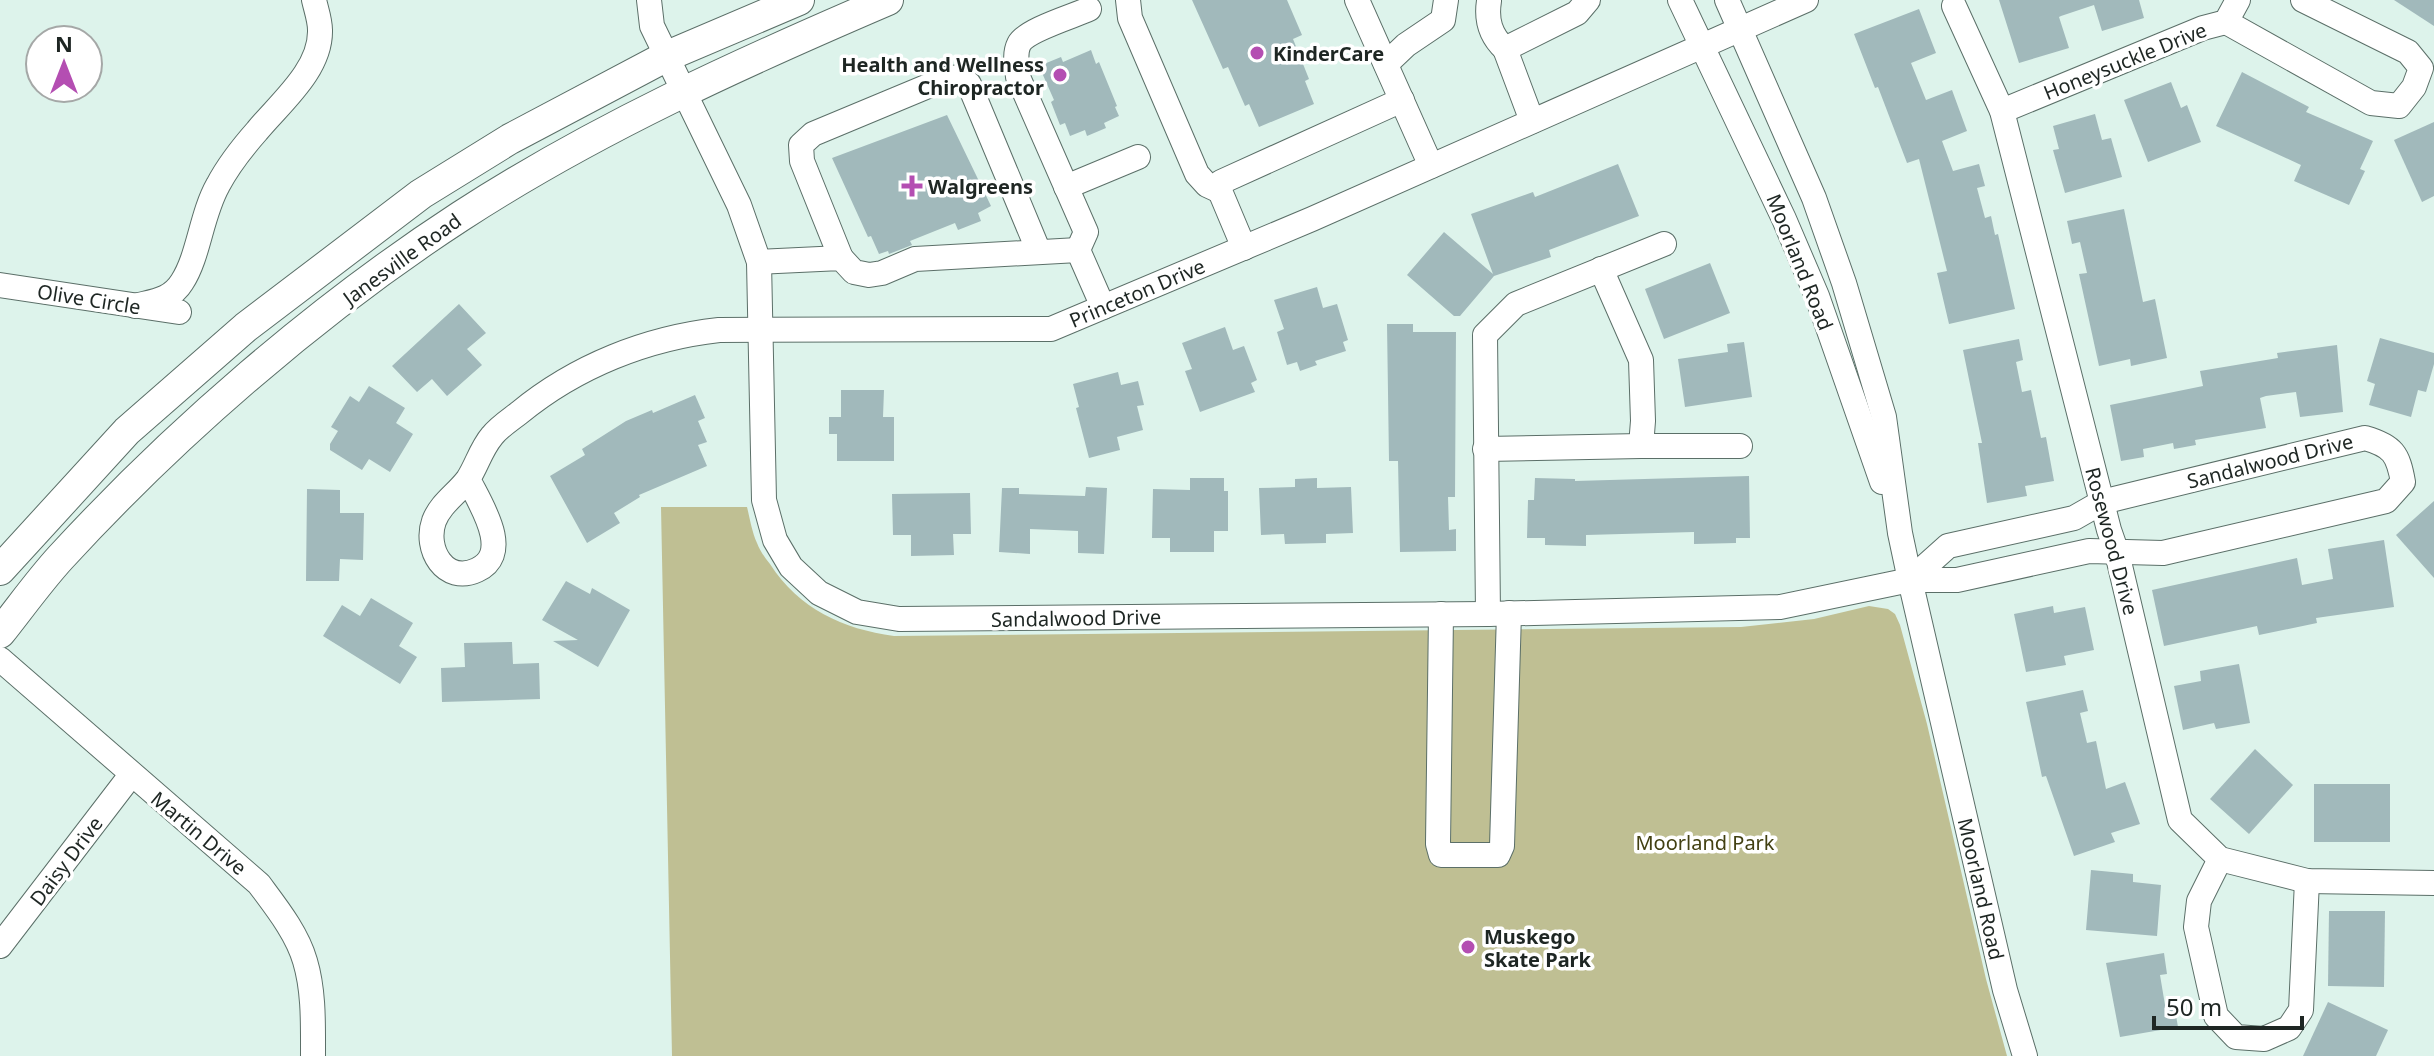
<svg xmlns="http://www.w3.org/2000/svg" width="2434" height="1056" font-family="'Noto Sans',sans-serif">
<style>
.park{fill:#bfbf93}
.building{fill:#a1b9bb}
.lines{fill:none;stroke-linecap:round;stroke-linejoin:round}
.minor-casing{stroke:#5b6f68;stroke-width:26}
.major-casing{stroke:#5b6f68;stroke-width:32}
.minor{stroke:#fff;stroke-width:24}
.major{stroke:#fff;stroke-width:30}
.poi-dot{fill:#b44eb2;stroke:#fff;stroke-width:3}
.labels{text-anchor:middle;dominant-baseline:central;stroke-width:7;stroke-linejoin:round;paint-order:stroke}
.poi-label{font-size:20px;font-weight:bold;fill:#1e2623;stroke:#fff;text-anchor:start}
.street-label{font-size:20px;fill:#1e2623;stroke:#fff}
.park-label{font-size:20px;fill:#424012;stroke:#fff}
</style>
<rect width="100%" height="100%" fill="#ddf3eb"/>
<path class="park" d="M661,507h86c3,12 5,25 10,36 3,8 8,15 13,21 29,45 73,65 124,72l847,-9 73,-8 55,-13 19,3 7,5 5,11 27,99 59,255 21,77h-1335z"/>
<g class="building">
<polygon points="1192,0 1287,0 1302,35 1293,39 1309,79 1305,81 1314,104 1259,127 1249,104 1245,106 1228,67 1223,69"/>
<polygon points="1999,0 2139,0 2144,18 2102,31 2094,5 2061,16 2059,17 2069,48 2019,63"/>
<polygon points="2394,0 2434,0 2434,26"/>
<polygon points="1919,9 1936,53 1911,63 1926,100 1952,90 1967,131 1942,141 1953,171 1979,164 1985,186 1977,188 1985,218 1991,216 1995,235 1998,234 2015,309 1949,324 1937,273 1947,271 1919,159 1907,163 1878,87 1875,88 1854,34"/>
<polygon points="1091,50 1096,64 1099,62 1117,106 1115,107 1119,116 1104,123 1106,128 1087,136 1085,130 1070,136 1065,123 1060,125 1051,102 1054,100 1039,66 1061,57 1063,62"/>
<polygon points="2242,72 2309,107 2306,112 2373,141 2360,169 2365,171 2349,205 2294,181 2301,165 2216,126"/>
<polygon points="2171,82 2181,108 2187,105 2201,142 2148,162 2124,100"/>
<polygon points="2095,114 2102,140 2111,138 2122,177 2065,193 2053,150 2059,149 2053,126"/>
<polygon points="947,115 991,206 978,213 981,221 958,230 955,223 910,241 912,245 889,254 888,251 879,254 871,236 868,237 832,158"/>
<polygon points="2434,122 2434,196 2422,202 2394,140"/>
<polygon points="1618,164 1639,216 1549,250 1551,257 1494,276 1460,316 1454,316 1407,275 1444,232 1493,274 1471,214 1533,192 1535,197"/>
<polygon points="2124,209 2143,302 2155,299 2167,358 2131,366 2130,359 2099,366 2079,274 2087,273 2080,242 2072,244 2067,221"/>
<polygon points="1710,263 1730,313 1664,339 1645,289"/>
<polygon points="1317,287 1323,308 1337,304 1348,340 1343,342 1346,351 1315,361 1317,365 1300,371 1297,362 1287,365 1277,332 1284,329 1274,300"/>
<polygon points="459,304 486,333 467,349 482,365 447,396 432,379 417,392 392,366"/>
<polygon points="1387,324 1413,324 1413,332 1456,332 1455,497 1448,497 1449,530 1456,529 1456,551 1400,552 1398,461 1389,461"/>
<polygon points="1225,327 1233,350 1244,346 1257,380 1251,383 1255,392 1200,412 1185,371 1192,369 1182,343"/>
<polygon points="2380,338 2434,353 2434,364 2426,392 2418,390 2411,417 2369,405 2375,384 2367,381"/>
<polygon points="2019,339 2023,360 2016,362 2022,392 2031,390 2041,438 2046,437 2054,481 2025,486 2027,496 1987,503 1978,443 1982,443 1963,350"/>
<polygon points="1744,342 1752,397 1685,407 1678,359 1728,352 1727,344"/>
<polygon points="2337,345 2343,412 2300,417 2296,392 2266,396 2260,398 2266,428 2195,440 2196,445 2174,449 2173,443 2143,449 2144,457 2121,461 2110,405 2203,386 2200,371 2278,358 2277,353"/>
<polygon points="1118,372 1121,385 1138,381 1144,405 1137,406 1143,430 1117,437 1120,450 1089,458 1076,408 1079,407 1073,384"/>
<polygon points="369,386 405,408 396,423 413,434 390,472 369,459 362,470 330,450 330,444 338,431 331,427 350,396 359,402"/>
<polygon points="841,390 884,390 883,417 894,417 894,461 837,461 837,434 829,434 829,417 841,417"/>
<polygon points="695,395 705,418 698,421 707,442 698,445 707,466 639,495 640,497 614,513 620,523 587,543 550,476 585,455 582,449 626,421 652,410 653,413"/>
<polygon points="1749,476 1750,538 1736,538 1736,543 1694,544 1694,532 1586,535 1586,546 1545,545 1545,538 1527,538 1528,500 1534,500 1535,478 1575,479 1575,481"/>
<polygon points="1190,478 1224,478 1224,491 1228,491 1228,531 1214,531 1214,552 1170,552 1170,538 1152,538 1153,489 1190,490"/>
<polygon points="1317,478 1317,488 1351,487 1353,533 1326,534 1326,543 1285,544 1284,534 1261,535 1259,488 1295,487 1295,479"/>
<polygon points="1086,487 1107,488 1104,554 1078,553 1078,531 1030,529 1030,554 999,552 1002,488 1019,488 1019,494 1085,496"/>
<polygon points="307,489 340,490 340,513 364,513 363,560 340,559 339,581 306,581"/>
<polygon points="970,493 971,534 953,534 954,555 911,556 911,535 893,535 892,494"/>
<polygon points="2434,501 2434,578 2396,535"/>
<polygon points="2384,540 2394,607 2316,618 2317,623 2259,635 2257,626 2164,646 2152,590 2297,558 2302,585 2333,579 2328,549"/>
<polygon points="566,581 590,594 592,588 630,610 598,667 553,641 578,640 542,620"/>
<polygon points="371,598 413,623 399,646 417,657 400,684 323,636 342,605 360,616"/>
<polygon points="2053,606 2054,613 2085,607 2094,650 2064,656 2066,665 2026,672 2014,614"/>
<polygon points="512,642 513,664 539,663 540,699 442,702 441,668 465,667 464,643"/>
<polygon points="2239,664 2250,723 2216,729 2214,723 2183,730 2174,686 2201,681 2200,671"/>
<polygon points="2083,690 2088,711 2080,713 2087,743 2096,741 2106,789 2125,782 2140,824 2111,833 2115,842 2074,856 2046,776 2042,777 2026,702"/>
<polygon points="2255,749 2293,785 2249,834 2210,799"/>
<rect x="2314" y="784" width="76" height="58"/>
<polygon points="2091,870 2133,874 2133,882 2161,885 2157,936 2086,930"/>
<polygon points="2329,911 2385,911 2384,987 2328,986"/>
<polygon points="2164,953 2167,974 2160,975 2165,1005 2174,1004 2178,1027 2120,1037 2106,963"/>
<polygon points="2328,1002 2388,1030 2376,1056 2303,1056"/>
</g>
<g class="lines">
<g class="minor-casing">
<g id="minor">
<path d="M649,0l3,26 87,179 20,57 5,238 11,40 16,27 28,26 38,19 42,7 589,-5 292,-7 130,-27h47l132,-29 74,2 223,-52 17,-19c-5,-28 -10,-36 -38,-44l-263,64 -28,16 -126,28 -38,34"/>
<polyline points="1128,0 1130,18 1197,174 1207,185 1220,191"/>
<polyline points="1357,0 1431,166"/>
<polyline points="1680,0 1784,219 1817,296 1882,482"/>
<polyline points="1727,0 1814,198 1844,283 1884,417 1900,533 1910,580 2005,990 2025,1056"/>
<path d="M1489,1c-3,19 1,34 16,48"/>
<polyline points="1954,6 2002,111 2109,530 2117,553 2180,820 2220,859 2307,881 2434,883"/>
<path d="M1089,9c-15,7 -63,21 -70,35 -5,10 -2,22 -1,33l68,155 -8,18 25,57"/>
<polyline points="2226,22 2371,103 2399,106 2414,87 2421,68 2408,52 2303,0"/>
<polyline points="1386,64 1406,45 1443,20 1446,0"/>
<polyline points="2002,111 2203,28 2226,22 2238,0"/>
<polyline points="1532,121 1505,49 1577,13 1588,0"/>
<polyline points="1066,187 1138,157"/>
<polyline points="1244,248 1220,191 1221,182 1402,100"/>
<polyline points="841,258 802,161 801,145 813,134 945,79 958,77 969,84 1039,252"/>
<polyline points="759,262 841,258 854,272 869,275 882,273 915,259 1078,250"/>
<polyline points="1601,269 1641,360 1643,421 1641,446 1740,446"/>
<polyline points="0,285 179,312"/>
<path d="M135,306c19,-5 36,-6 47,-24 17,-26 19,-67 36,-97 10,-19 24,-37 39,-54 23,-28 64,-61 63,-101 0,-10 -4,-21 -6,-30"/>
<polyline points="1485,449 1641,446"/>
<path d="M468,479c11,23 46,74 9,91 -32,15 -53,-21 -43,-49 7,-18 23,-27 34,-42 9,-14 13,-30 24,-43 7,-9 18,-16 27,-23 57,-47 128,-75 200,-83l332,-1 261,-110 494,-219"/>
<polyline points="1441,614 1438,844 1441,855 1498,855 1502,846 1509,613"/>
<polyline points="1488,614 1485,335 1516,304 1664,244"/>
<path d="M0,659l259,225c17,23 38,49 46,77 9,30 8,63 8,95"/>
<polyline points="2220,859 2199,901 2196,927 2216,1016 2236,1037 2264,1039 2289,1028 2301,1010 2307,881"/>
<polyline points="0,946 131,775"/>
</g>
</g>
<g class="major-casing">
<g id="major">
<polyline points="0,570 127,431 246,327 421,194 510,139 665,57 799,0"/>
<path d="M0,633c20,-25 39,-52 61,-76 115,-125 257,-248 400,-341 134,-87 280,-153 427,-216"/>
</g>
</g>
<use href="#minor" class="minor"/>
<use href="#major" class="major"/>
</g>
<g class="poi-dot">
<circle cx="1257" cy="53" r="8"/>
<circle cx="1060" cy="75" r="8"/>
<path d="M908 174h8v8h8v8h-8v8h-8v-8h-8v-8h8z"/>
<circle cx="1468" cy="947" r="8"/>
</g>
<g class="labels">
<g class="poi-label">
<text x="1273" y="53">KinderCare</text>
<text x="1044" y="64" text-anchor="end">Health and Wellness<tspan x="1044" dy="23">Chiropractor</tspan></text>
<text x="928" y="186">Walgreens</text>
<text x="1484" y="936">Muskego<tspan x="1484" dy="23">Skate Park</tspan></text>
</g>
<g class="street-label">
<text transform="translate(2125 61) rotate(-22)">Honeysuckle Drive</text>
<text transform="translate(402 259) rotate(-36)">Janesville Road</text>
<text transform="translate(1800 262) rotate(68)">Moorland Road</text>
<text transform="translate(1137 293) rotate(-23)">Princeton Drive</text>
<text transform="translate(89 299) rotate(9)">Olive Circle</text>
<text transform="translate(2270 461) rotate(-14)">Sandalwood Drive</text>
<text transform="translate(2112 541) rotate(75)">Rosewood Drive</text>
<text transform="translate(1076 618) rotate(-1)">Sandalwood Drive</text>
<text transform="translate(199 833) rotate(40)">Martin Drive</text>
<text transform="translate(66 861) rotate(-53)">Daisy Drive</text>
<text transform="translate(1981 889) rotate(77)">Moorland Road</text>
</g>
<g class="park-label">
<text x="1705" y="842">Moorland Park</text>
</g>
</g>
<g transform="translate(64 64)"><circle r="38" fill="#ffffff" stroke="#a5a8a7" stroke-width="2"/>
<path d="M0-6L14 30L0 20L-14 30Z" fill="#b44eb2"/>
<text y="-12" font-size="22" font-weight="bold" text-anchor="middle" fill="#1e2623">N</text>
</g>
<path d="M2154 1016v12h148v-12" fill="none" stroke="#1e2623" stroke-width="4"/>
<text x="2166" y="1016" font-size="24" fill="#1e2623" stroke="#ffffff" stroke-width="6" paint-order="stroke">50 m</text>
</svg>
